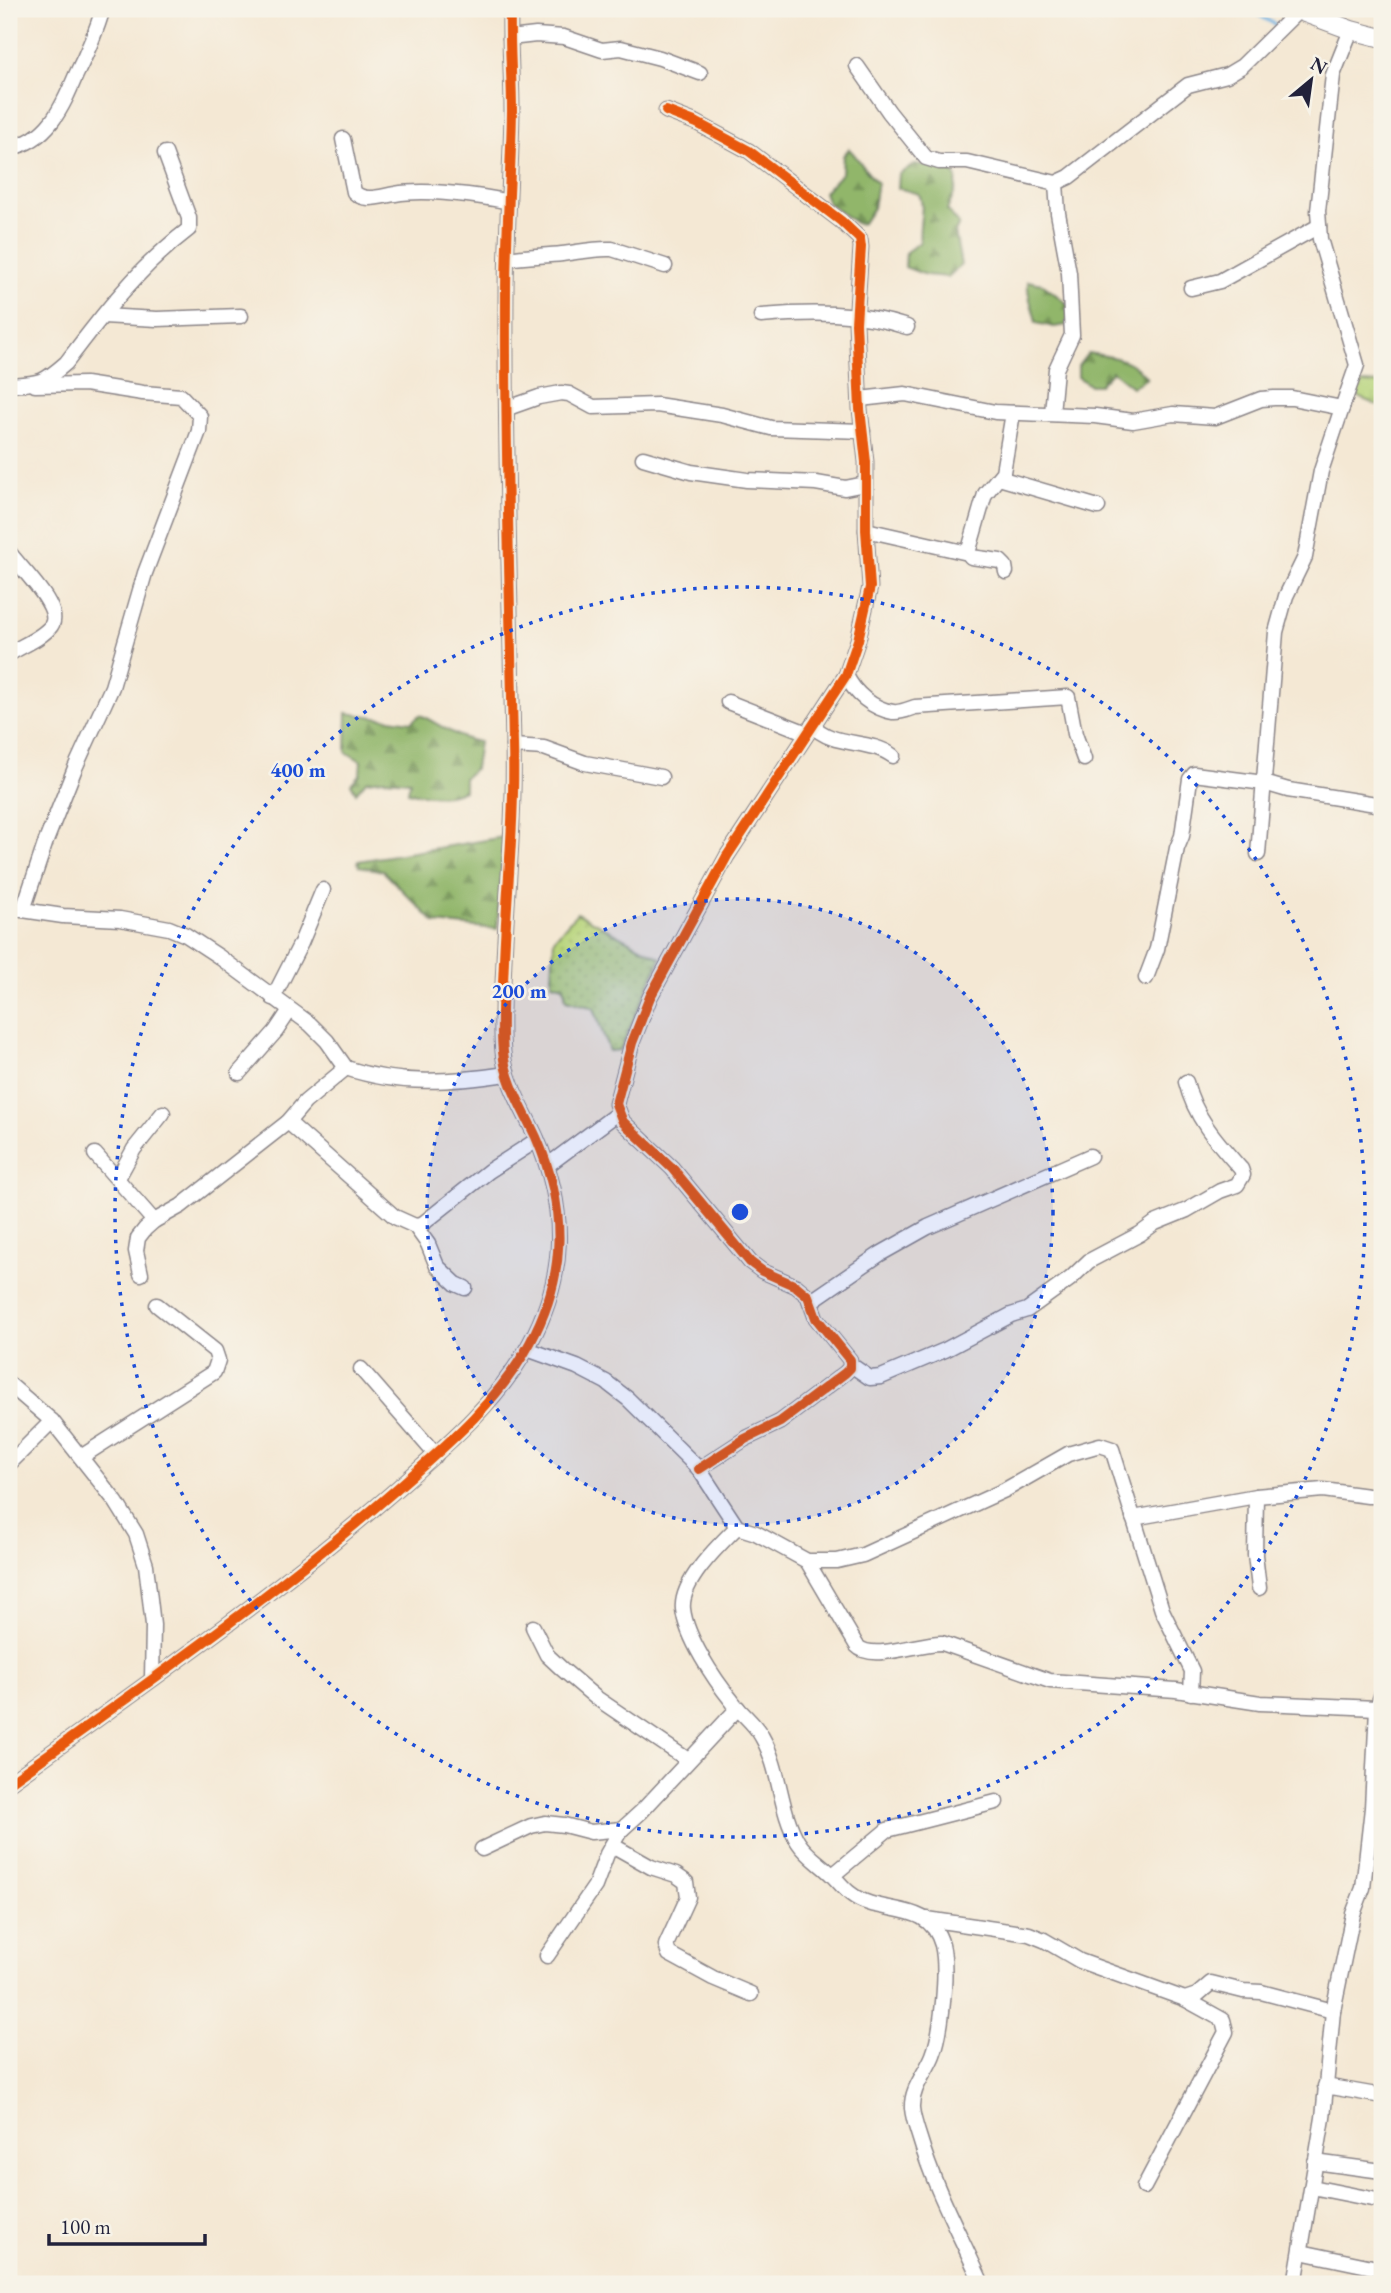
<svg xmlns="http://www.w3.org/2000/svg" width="1391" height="2293" font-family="'EB Garamond',serif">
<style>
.grass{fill:url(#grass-dots);stroke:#6c7b5b;stroke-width:2}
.forest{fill:url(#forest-firs);stroke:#5a6c53;stroke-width:2}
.wetland{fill:url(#wetland-marsh);stroke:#6c7b5b;stroke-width:2}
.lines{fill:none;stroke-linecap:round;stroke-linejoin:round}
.stream{stroke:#6cb0e2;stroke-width:3.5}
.minor-casing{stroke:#8b8588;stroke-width:17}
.major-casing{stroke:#8b8588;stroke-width:20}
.minor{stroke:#fff;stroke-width:14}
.major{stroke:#fff;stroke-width:18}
.cycleway-casing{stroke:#f7f3e8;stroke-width:15}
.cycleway{stroke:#e8590c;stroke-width:10}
.ring{fill:none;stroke:#1d4ed8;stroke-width:3.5;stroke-dasharray:3.5 7}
.centre{fill:#1d4ed8;stroke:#f7f3e8;stroke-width:3.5}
.ring-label{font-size:21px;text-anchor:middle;font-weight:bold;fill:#1d4ed8;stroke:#f7f3e8;stroke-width:5;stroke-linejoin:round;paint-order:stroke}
</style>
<defs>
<pattern id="grass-dots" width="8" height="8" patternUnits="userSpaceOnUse" patternTransform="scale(1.75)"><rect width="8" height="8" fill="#b7d47b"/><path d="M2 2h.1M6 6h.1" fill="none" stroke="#9db66b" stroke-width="1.8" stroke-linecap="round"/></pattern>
<pattern id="forest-firs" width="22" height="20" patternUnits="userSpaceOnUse" patternTransform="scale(1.75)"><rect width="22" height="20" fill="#91b66b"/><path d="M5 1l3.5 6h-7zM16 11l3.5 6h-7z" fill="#769459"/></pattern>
<pattern id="wetland-marsh" width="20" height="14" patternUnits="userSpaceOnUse" patternTransform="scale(1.75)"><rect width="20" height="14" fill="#b7d47b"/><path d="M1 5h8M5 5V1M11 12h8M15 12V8" fill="none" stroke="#9db66b"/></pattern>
</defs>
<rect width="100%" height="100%" fill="#f7f3e8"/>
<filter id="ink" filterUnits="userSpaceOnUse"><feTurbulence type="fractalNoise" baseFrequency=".0143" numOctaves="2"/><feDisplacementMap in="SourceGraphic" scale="14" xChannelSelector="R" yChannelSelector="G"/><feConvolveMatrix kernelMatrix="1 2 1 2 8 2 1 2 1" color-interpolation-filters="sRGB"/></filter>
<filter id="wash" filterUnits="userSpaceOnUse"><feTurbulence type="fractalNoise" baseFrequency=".00686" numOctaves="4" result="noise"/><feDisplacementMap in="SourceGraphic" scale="28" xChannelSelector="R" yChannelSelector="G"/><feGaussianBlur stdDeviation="1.57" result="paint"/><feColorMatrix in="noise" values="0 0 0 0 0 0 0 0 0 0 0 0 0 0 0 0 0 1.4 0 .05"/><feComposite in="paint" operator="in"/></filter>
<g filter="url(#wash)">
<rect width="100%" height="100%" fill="#f4e8d4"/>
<polygon class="grass" points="577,913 661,958 620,1050 609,1051 594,1008 566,1000 564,986 552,983 554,939"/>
<g class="forest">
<path d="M849,149c11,10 16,24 28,33l-4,26 -10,15 -6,1 -29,-21 -4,-11 18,-19 1,-17z"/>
<path d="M933,157c30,14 27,26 14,53l12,14 -4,8 6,33 -13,12 -22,-2 -21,-8 1,-15 14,-10c-3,-16 6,-34 -1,-48l-21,-6 1,-14 17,-10 12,2z"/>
<path d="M1028,281l14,3 27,21 -1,20 -14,2 -18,-4c-2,-15 -10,-27 -8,-42z"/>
<path d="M1088,353c26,4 41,4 59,25l-15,9 -20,-16 -13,14h-10l-11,-8v-11z"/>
<path d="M347,713l64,9 9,-7c20,9 37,24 59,27l-4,26 -11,10v12c-17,9 -37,5 -56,2l2,-11 -26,-2 -18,2 -10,12 -5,-9 9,-10 1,-13 -15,-9z"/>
<polygon points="504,837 497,929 435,923 383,871 359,866 358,861"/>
</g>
<polygon class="wetland" points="1363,383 1382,384 1382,407 1360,398 1356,392 1358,385"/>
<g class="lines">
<polyline class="stream" points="1248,9 1276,25"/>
</g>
</g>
<g filter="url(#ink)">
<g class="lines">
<g class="minor-casing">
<g id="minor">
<polyline points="510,38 536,35 564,37 602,50 621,48 660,58 700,73"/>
<polyline points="857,66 889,112 926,158 939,162 967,162 1056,183 1069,177 1188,85 1227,75 1242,66 1298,11"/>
<polyline points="666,111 697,123 749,151 841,221 860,239 861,247 856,323 860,409 866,462 866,530 870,587 858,640 846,675 727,856 650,997 632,1043 616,1104 623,1122 672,1168 750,1262 762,1271 796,1286 808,1296 816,1318 850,1360 850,1368 845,1373 780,1422 745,1439 699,1469"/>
<path d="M343,139l11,53c11,11 27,4 41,2 30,-5 84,1 114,8"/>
<path d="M9,148c39,-7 53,-40 67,-73 11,-22 20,-43 27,-66"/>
<path d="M507,259c19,-3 37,-3 55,-5 17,-2 33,-6 50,-5l53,17"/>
<polyline points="1191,288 1220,281 1319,226"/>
<polyline points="103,316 157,319 241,316"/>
<path d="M761,316c50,-4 97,-5 146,11"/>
<path d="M9,385c31,-2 33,-1 57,-22 37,-49 74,-97 123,-134v-11l-24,-65"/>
<polyline points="860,399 905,394 995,412 1095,416 1133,421 1173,414 1215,417 1261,399 1274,398 1292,398 1342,408 1357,365 1320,239 1318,211 1333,75 1351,30"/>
<polyline points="508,408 539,397 561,393 569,394 593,407 657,405 722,415 771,428 863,431"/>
<polyline points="1052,413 1056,369 1072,335 1069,273 1058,213 1056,183"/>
<polyline points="643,458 691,472 747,480 816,483 845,488 865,484"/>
<polyline points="999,478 1098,507"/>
<polyline points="866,530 968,553 971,557 1000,561 1005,566 1006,572"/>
<path d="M9,552c10,15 55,56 42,74 -9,12 -30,20 -42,28"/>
<polyline points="968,553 985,494 1003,472 1013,413"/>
<path d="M846,675c8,18 27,34 47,37 7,1 16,-3 22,-5l153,-10 7,37 9,25"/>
<polyline points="728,702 807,733"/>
<path d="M812,725c21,23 57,13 81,31"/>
<polyline points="513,746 544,748 585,763 661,777"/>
<polyline points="1258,854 1276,632 1286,596 1305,557 1321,471 1342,408"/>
<path d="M9,908l54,8 57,3 49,9 17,7 32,21 92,68 17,17 19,27c53,18 106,14 161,6"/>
<polyline points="23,910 46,841 75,768 112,687 145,573 199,431 200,416 181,396 143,393 85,384 35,385"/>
<polyline points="1146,978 1157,949 1177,848 1182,836 1190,779 1194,774 1264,783 1288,790 1382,805"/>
<polyline points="273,998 301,943 323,890"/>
<polyline points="239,1073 276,1031 290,1010"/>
<polyline points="288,1122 395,1217 415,1226 421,1225 489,1171 537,1140"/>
<polyline points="95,1154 154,1221"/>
<polyline points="548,1165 618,1113"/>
<polyline points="118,1178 134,1149 163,1113"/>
<polyline points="415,1226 428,1244 437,1266 456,1284 465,1288"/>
<polyline points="141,1274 136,1251 138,1238 145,1229 154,1221 181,1206 288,1122 305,1102 346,1068"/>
<polyline points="810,1302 880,1254 928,1227 1090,1156"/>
<polyline points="527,1349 577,1367 606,1382 628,1399 699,1469 737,1527 756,1533 807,1561 837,1561 863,1555 1005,1490 1068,1454 1100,1445 1112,1449 1162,1610 1192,1671 1191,1693"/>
<path d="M851,1365l19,13 11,-1 64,-27 66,-35 16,-5 43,-31 19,-18 51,-27 15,-11 32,-13 33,-19 17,-6 6,-10 -2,-6c-24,-27 -46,-51 -55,-87"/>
<polyline points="361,1369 436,1455"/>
<polyline points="9,1384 52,1421 116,1502 136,1534 146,1565 153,1625 152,1679"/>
<polyline points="81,1457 214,1372 218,1360 215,1351 157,1305"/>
<polyline points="9,1464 52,1421"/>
<polyline points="1256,1496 1255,1555 1259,1588"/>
<polyline points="1133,1518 1256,1496 1323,1490 1368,1496 1382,1496"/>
<path d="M737,1527c-18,18 -57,55 -54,82 3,28 31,70 49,92 9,13 23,22 30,36 19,33 17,73 36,105 9,14 23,22 34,33 6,6 12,14 19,19 29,23 78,4 91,51 6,24 0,87 -9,110 -7,18 -22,33 -21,53 1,11 5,21 8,31 15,51 41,97 62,145"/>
<path d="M807,1561l50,85c15,16 64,-4 85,-3l108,38 126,9 84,13 117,5"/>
<polyline points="533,1627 547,1655 562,1669 595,1697 688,1760"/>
<path d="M9,1783c129,-94 262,-185 383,-290 50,-44 106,-90 138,-150 37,-68 37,-135 6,-206 -13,-28 -30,-54 -33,-85 -3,-30 0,-62 1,-92 3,-72 11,-143 9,-215 -3,-150 -8,-300 -7,-450 0,-61 5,-123 6,-184 0,-34 -3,-68 -2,-102"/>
<polyline points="612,1845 651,1867 676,1875 686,1882 688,1897 666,1945 669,1954 713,1978 751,1994"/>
<polyline points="482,1849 531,1826 545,1823 564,1825 591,1832 622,1829"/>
<polyline points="833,1875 887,1830 996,1802"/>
<polyline points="927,1919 1029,1934 1044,1940 1080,1961 1185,1999 1197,1995 1211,1983 1243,1991 1261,1992 1333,2011"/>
<polyline points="547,1956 595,1886 607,1854 620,1831 641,1812 738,1708"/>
<polyline points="1325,2086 1382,2096"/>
<polyline points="1315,2162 1382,2171"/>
<polyline points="1144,2187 1226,2032 1223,2020 1185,1999"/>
<polyline points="1312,2187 1382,2201"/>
<polyline points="1301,2252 1377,2268"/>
<polyline points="1295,2284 1323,2118 1333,2011 1353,1914 1363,1888 1372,1808 1377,1708 1382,1693"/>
</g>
</g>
<g class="major-casing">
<polyline id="major" points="1294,9 1351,30 1382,38"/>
</g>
<use href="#minor" class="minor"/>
<use href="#major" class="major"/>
<g class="cycleway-casing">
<g id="cycleway">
<polyline points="666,111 697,123 749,151 841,221 860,239 861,247 856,323 860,409 866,462 866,530 870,587 858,640 846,675 727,856 650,997 632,1043 616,1104 623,1122 672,1168 750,1262 762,1271 796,1286 808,1296 816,1318 850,1360 850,1368 845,1373 780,1422 745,1439 699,1469"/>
<path d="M9,1783c129,-94 262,-185 383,-290 50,-44 106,-90 138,-150 37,-68 37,-135 6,-206 -13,-28 -30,-54 -33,-85 -3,-30 0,-62 1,-92 3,-72 11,-143 9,-215 -3,-150 -8,-300 -7,-450 0,-61 5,-123 6,-184 0,-34 -3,-68 -2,-102"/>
</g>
</g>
<use href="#cycleway" class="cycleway"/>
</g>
</g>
<circle cx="740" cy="1212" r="313" fill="#1d4ed8" fill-opacity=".12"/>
<g class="ring">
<circle cx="740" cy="1212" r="313"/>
<circle cx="740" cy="1212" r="625"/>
</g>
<circle cx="740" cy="1212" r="10" class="centre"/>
<g class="ring-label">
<text x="298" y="777">400 m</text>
<text x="519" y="998">200 m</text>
</g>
<rect width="1391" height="2293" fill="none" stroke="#f7f3e8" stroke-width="35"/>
<g transform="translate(1311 80) rotate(29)" stroke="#f7f3e8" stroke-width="5" paint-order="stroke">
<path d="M0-5L12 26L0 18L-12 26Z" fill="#22223b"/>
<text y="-10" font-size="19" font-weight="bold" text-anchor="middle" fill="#22223b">N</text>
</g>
<path d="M49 2234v10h156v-10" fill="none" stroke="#22223b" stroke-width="3.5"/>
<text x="60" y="2234" font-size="21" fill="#22223b" stroke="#f7f3e8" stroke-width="5" paint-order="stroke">100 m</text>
</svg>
